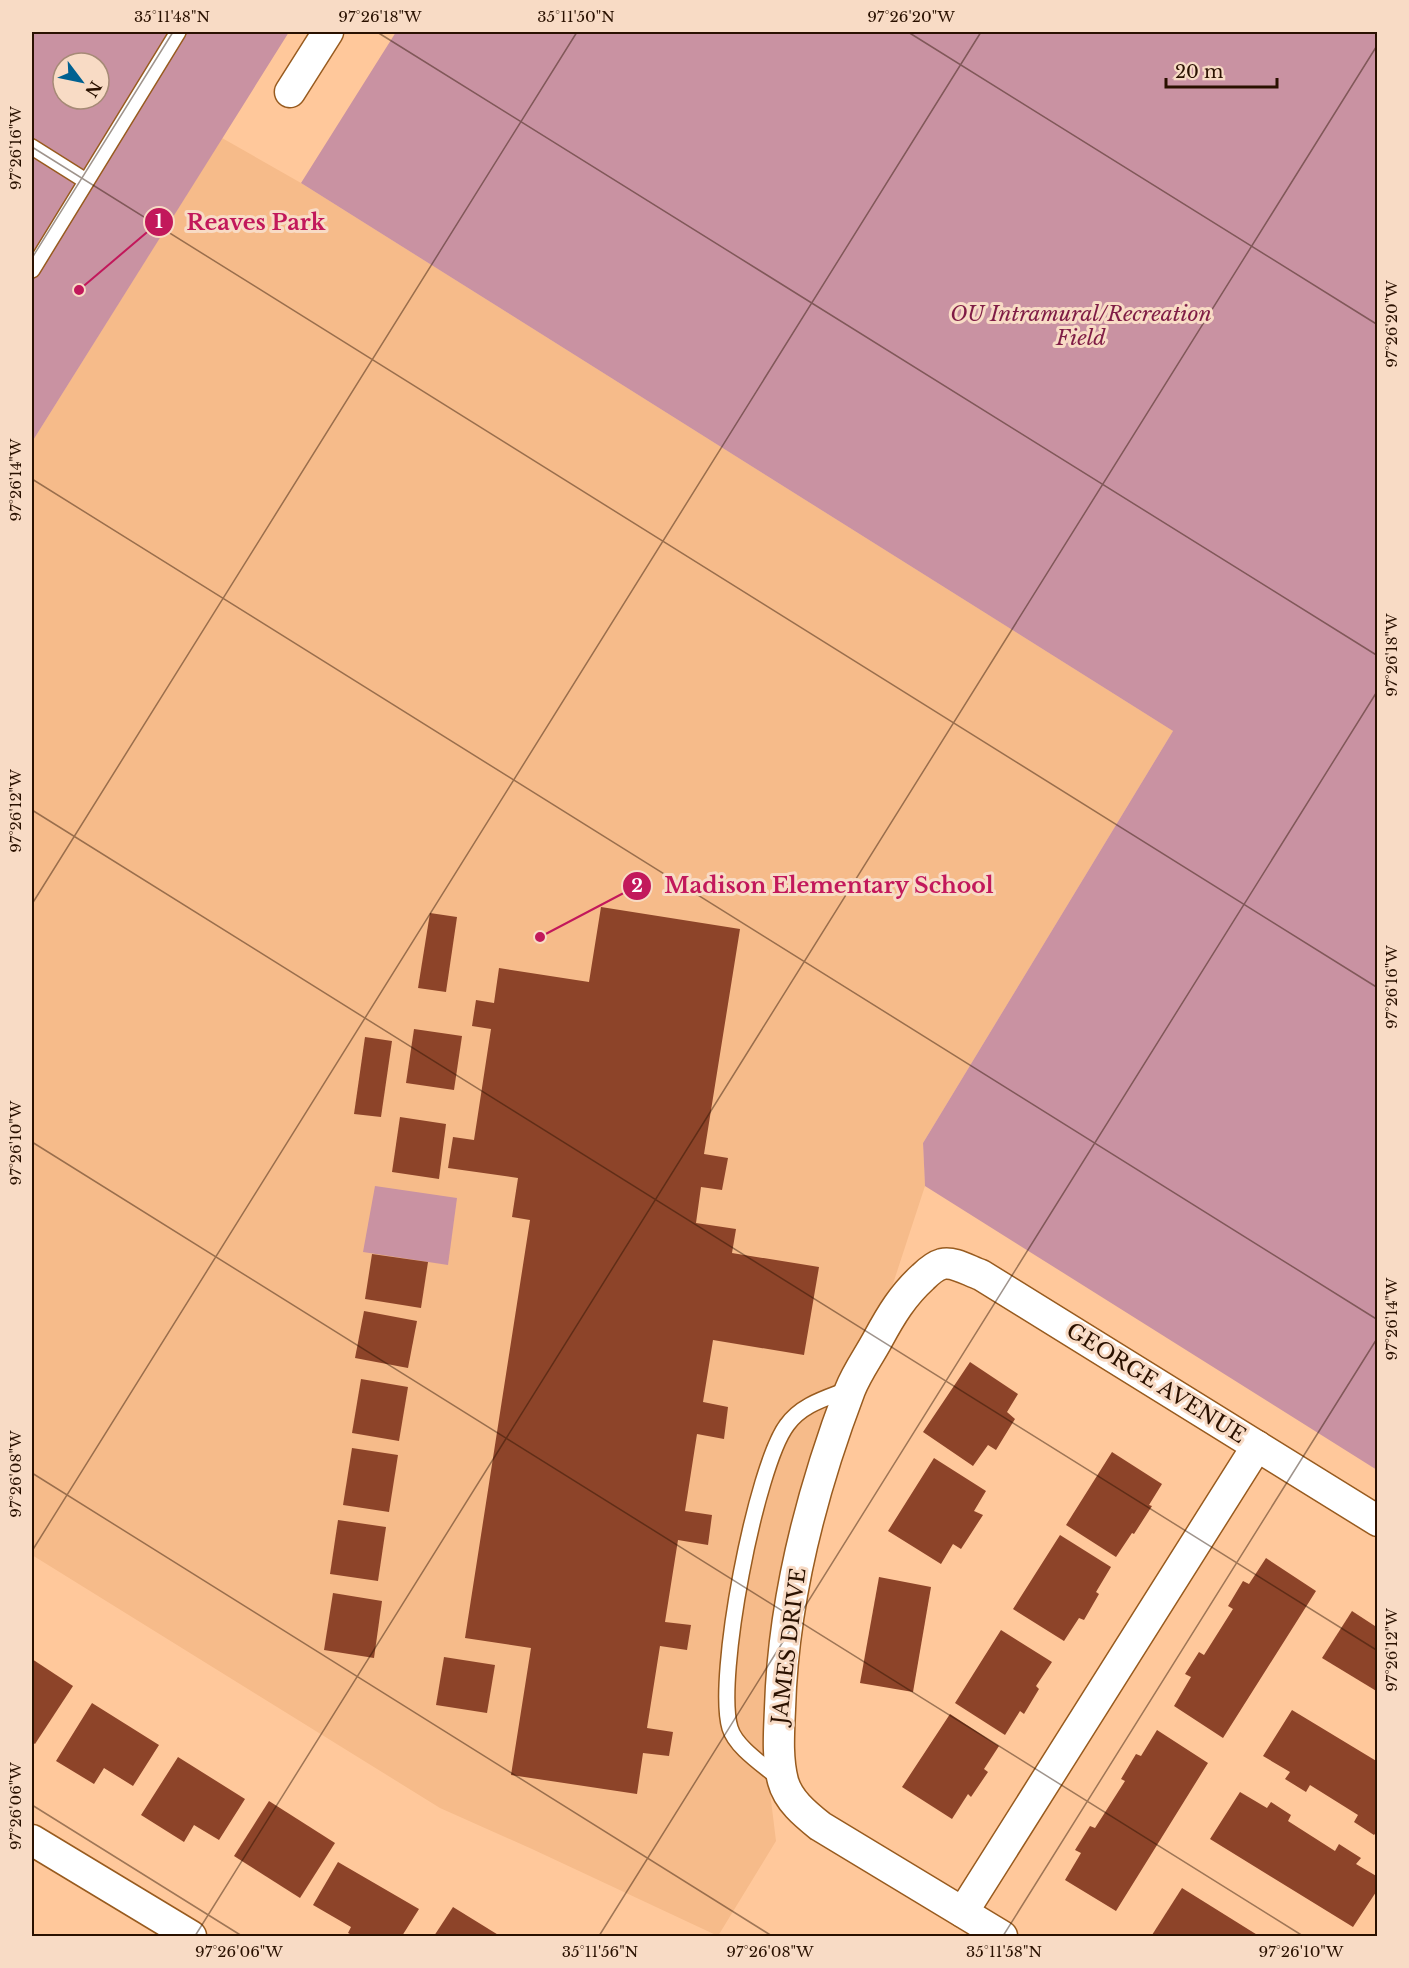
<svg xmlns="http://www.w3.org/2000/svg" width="1409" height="1968" font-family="'Libre Baskerville',serif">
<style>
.built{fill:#f6bb8a}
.green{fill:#c992a2;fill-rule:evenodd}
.building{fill:#8d4429}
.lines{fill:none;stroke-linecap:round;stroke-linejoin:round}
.service-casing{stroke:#985b1f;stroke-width:18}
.minor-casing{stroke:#985b1f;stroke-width:33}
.service{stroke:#fff;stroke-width:15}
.minor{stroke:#fff;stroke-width:30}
.ticks{fill:none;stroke:#2a1100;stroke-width:1.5;stroke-opacity:0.45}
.labels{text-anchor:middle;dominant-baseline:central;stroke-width:6;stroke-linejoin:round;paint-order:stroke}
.park-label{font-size:21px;font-style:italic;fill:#7f1c45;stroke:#f8dbc5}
.street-label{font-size:21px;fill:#2a1100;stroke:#f8dbc5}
.leader{fill:none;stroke:#c2185b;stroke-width:2}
.callout-dot{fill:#c2185b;stroke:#f8dbc5;stroke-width:2}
.mark-label{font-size:18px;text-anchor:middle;font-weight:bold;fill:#fff}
.callout-label{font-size:22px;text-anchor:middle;font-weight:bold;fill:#c2185b;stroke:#f8dbc5;stroke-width:6;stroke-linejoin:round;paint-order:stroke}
.neatline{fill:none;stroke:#2a1100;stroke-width:2}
.ticks-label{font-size:15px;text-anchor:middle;fill:#2a1100}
</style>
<rect width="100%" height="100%" fill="#ffc89b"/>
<polygon class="built" points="222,138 301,183 1173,731 923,1143 925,1186 889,1296 808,1474 764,1743 776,1841 718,1936 532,1849 440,1808 32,1555 32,442"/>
<g class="green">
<path d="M32,32h257l-257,410zM63,63h36v36h-36z"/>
<polygon points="396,32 1377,32 1377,1470 925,1186 923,1143 1173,731 301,183"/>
<polygon points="375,1186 457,1198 448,1265 363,1252"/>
</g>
<g class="building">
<polygon points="601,907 740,929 704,1154 728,1158 722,1190 701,1187 696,1223 736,1229 732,1253 819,1267 804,1355 713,1340 703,1402 728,1407 724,1439 697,1434 685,1511 712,1515 708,1545 678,1540 665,1622 691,1625 687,1650 660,1646 647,1728 673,1732 669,1756 643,1753 637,1794 511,1775 531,1648 465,1638 530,1220 512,1217 518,1178 448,1168 453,1137 474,1140 491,1029 472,1026 476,1000 494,1003 499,968 589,982"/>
<polygon points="430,913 457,917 446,992 418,988"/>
<polygon points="414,1029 462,1036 454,1090 406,1083"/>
<polygon points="365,1037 392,1041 381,1117 354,1114"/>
<polygon points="400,1117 446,1124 439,1179 392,1172"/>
<polygon points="372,1254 428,1262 421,1308 365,1299"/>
<polygon points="364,1311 417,1321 408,1368 355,1358"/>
<polygon points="970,1362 1018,1394 1007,1412 1015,1419 996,1450 988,1445 973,1466 923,1432"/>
<polygon points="361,1379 408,1387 399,1441 352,1433"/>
<polygon points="352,1448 398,1455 389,1512 343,1505"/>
<polygon points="1112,1452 1162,1484 1149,1505 1152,1506 1134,1534 1132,1533 1116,1557 1066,1525"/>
<polygon points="934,1458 986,1491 974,1511 983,1515 961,1549 953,1544 941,1564 888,1531"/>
<polygon points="338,1520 386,1527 378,1581 330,1574"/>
<polygon points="1060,1535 1111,1567 1096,1592 1099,1594 1084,1620 1079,1618 1064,1641 1013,1609"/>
<polygon points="1266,1558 1316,1591 1223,1738 1174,1706 1191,1677 1185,1674 1199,1652 1204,1655 1233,1609 1228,1606 1243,1581 1249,1584"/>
<polygon points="879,1577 931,1587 913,1692 860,1683"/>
<polygon points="333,1593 382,1601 374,1658 324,1650"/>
<polygon points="1352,1611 1378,1628 1378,1692 1322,1658"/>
<polygon points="1001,1630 1052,1662 1036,1686 1039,1689 1024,1714 1020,1711 1005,1735 955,1703"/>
<polygon points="444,1657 495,1665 487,1713 436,1705"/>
<polygon points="32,1659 73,1686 35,1744 32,1742"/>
<polygon points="92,1703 159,1745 133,1786 104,1768 94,1784 56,1761"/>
<polygon points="1292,1710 1378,1762 1378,1830 1374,1835 1354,1822 1358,1815 1310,1785 1306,1792 1285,1779 1290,1772 1263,1756"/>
<polygon points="950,1714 999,1746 984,1769 988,1772 971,1797 968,1794 952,1819 902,1787"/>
<polygon points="1157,1730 1208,1763 1116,1911 1065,1880 1081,1853 1075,1850 1090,1826 1095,1828 1125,1781 1121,1779 1136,1754 1141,1756"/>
<polygon points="178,1757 245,1799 219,1840 194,1825 184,1842 141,1815"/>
<polygon points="1240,1792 1267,1808 1271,1802 1291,1815 1288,1821 1335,1851 1339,1844 1361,1858 1356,1864 1378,1877 1378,1889 1353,1927 1210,1839"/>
<polygon points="269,1801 335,1843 300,1898 234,1856"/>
<polygon points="338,1862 419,1909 402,1936 354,1936 348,1933 351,1927 313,1905"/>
<polygon points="1182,1888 1259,1936 1154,1936 1152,1935"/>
<polygon points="453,1907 500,1936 434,1936"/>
</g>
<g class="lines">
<g class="service-casing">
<g id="service">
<polyline points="32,147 86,181"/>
<polyline points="32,270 178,32"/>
<path d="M781,1780c-16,-14 -45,-32 -51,-52 -15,-49 26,-262 57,-303 15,-21 40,-27 62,-36"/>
</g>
</g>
<g class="minor-casing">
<g id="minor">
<polyline points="290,92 328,32"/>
<polyline points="32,1840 191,1936"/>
<polyline points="963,1912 1257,1446"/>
<path d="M1002,1936l-182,-110c-15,-12 -32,-26 -37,-45 -6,-23 -4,-49 -3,-72 3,-107 32,-219 70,-319 7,-18 19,-34 28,-51 13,-24 25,-44 45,-62 5,-5 12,-11 19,-13 12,-3 27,7 39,11l397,246"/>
</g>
</g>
<use href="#service" class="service"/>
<use href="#minor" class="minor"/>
</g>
<path class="ticks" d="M377,32l1001,624M908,32l470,293M32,147l1346,841M32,258l141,-226M32,479l1346,841M32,810l1346,841M32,904l545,-872M32,1142l1271,794M32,1473l740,463M32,1551l949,-1519M32,1805l210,131M195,1936l1183,-1892M599,1936l779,-1246M1003,1936l375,-599"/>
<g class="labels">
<g class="park-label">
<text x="1081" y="314">OU Intramural/Recreation<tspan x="1081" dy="24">Field</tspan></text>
</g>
<g class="street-label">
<text transform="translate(1156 1383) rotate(32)">GEORGE AVENUE</text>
<text transform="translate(789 1646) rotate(-83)">JAMES DRIVE</text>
</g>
</g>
<path class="leader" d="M79 290L159 222M540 937L637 886"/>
<g class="callout-dot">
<circle cx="79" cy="290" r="6"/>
<circle cx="540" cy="937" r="6"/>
<circle cx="159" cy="222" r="15"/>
<circle cx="637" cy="886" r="15"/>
</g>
<g class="mark-label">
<text x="159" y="228">1</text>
<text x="637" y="892">2</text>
</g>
<g class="callout-label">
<text x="256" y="230">Reaves Park</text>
<text x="829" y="893">Madison Elementary School</text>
</g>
<rect width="1409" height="1968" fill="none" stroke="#f8dbc5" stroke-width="66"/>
<g transform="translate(81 81) rotate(122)"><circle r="28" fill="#f8dbc5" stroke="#a68a76" stroke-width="1.5"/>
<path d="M0-4.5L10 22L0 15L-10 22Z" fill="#006191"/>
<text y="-9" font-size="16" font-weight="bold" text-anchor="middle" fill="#2a1100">N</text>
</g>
<path d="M1166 78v9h111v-9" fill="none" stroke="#2a1100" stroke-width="3"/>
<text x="1175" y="78" font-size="18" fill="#2a1100" stroke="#f8dbc5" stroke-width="4.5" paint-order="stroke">20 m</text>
<rect x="33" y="33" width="1343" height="1902" class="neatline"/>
<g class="ticks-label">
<text x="172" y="22">35°11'48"N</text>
<text x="380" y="22">97°26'18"W</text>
<text x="576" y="22">35°11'50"N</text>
<text x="911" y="22">97°26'20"W</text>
<text transform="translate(16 148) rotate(-90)" y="5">97°26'16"W</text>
<text transform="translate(1392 324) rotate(-90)" y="5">97°26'20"W</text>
<text transform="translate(16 480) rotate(-90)" y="5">97°26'14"W</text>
<text transform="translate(1392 655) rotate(-90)" y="5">97°26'18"W</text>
<text transform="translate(16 811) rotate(-90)" y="5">97°26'12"W</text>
<text transform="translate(1392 987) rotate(-90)" y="5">97°26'16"W</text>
<text transform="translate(16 1143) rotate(-90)" y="5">97°26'10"W</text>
<text transform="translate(1392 1319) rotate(-90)" y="5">97°26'14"W</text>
<text transform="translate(16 1474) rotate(-90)" y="5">97°26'08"W</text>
<text transform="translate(1392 1650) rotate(-90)" y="5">97°26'12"W</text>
<text transform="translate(16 1806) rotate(-90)" y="5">97°26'06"W</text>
<text x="239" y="1957">97°26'06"W</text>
<text x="600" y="1957">35°11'56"N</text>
<text x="770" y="1957">97°26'08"W</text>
<text x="1004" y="1957">35°11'58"N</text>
<text x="1301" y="1957">97°26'10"W</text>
</g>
</svg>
